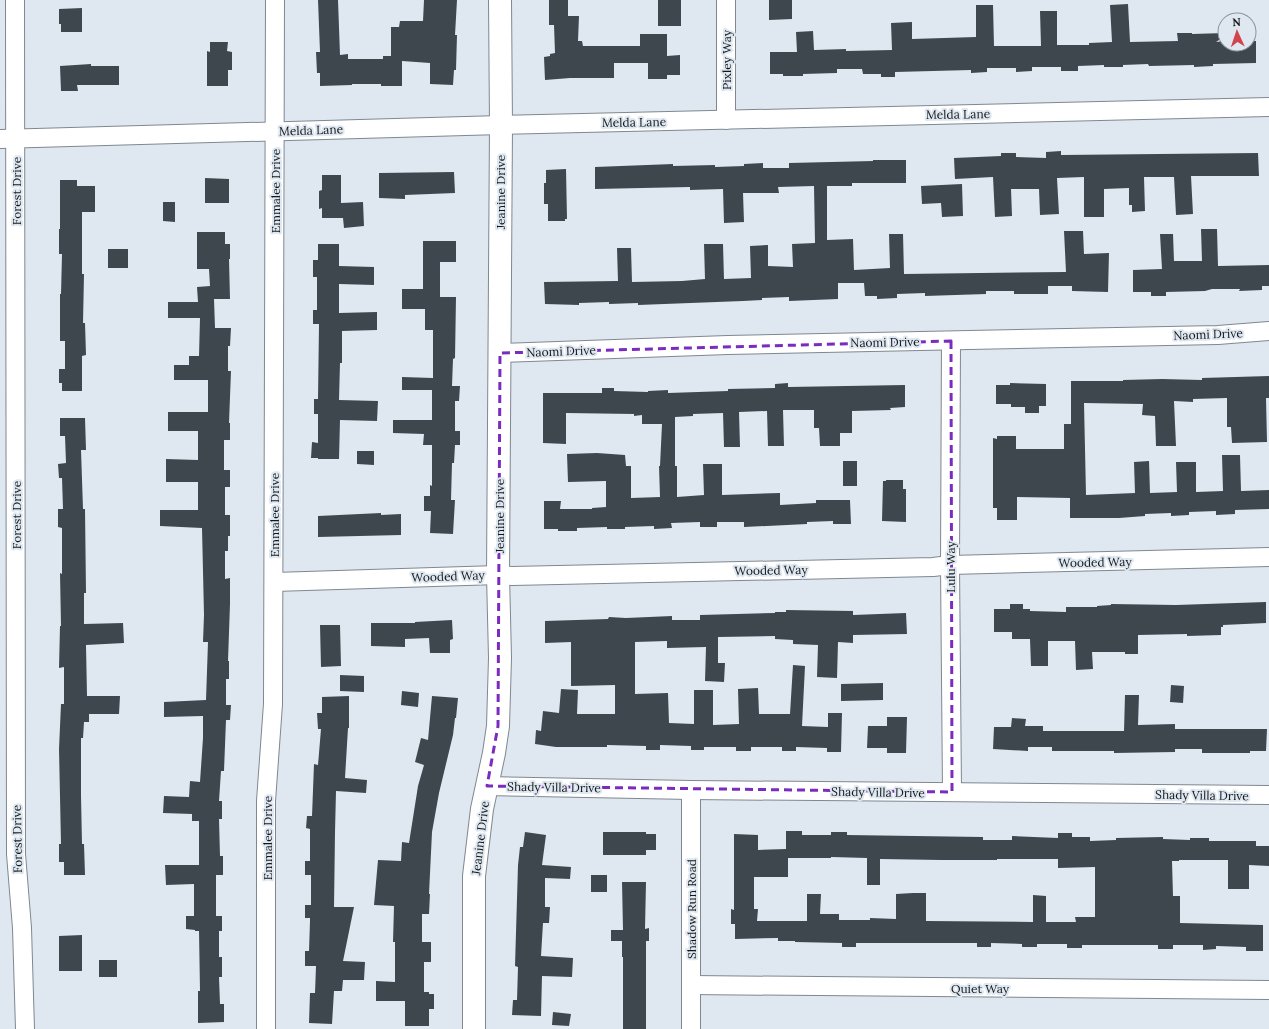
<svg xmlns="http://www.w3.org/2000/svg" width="1269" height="1029" font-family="Lora,serif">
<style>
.building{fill:#3f474e;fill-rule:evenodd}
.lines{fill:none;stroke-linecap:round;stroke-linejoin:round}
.street-casing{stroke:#7f8890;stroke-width:20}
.secondary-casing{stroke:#7f8890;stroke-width:24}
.street{stroke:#fff;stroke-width:18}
.secondary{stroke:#fff;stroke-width:22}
.marked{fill:none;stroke:#7b2cbf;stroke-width:3;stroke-dasharray:8 5;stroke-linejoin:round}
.labels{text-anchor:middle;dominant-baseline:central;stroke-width:4;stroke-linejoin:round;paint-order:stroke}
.street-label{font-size:12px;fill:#13171a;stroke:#dfe8f1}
</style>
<rect width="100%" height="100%" fill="#dfe8f1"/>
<g class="building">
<polygon points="318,0 338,0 340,55 348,54 348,59 383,59 383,56 391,56 391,27 399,27 400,21 423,21 424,0 457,0 455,35 457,35 456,70 454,70 453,85 430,84 430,63 402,61 402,86 381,86 381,84 352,84 352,85 320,86 320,73 317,73 316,52 320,52"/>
<polygon points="549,0 568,0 568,16 579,16 578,41 582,41 583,46 640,46 640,34 667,34 667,56 680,55 680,75 667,75 667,79 648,79 648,63 614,63 614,78 570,78 545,80 544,57 550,56 550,54 555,53 554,25 549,25"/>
<rect x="658" y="0" width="23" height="26"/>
<polygon points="769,0 792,0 792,19 769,20"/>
<polygon points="1128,4 1130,42 1178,41 1177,33 1192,33 1192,34 1225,33 1225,36 1216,42 1225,41 1225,44 1249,44 1249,41 1256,41 1256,63 1213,64 1213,66 1194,67 1194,65 1149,66 1148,64 1123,65 1123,67 1104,67 1104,65 1078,66 1078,71 1061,71 1061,67 1032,67 1032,71 1016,72 1016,68 987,68 987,72 971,73 971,70 895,72 895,77 881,77 881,74 863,74 862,69 837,69 837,73 803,74 803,76 783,76 783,74 770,74 770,52 797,52 796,32 813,31 814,50 846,49 846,51 892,50 891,23 912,22 912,39 976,37 976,5 993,5 994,46 1041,46 1040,11 1057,11 1057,45 1089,45 1089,43 1112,42 1110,5"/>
<polygon points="82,8 82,32 61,32 61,24 59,24 59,9"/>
<polygon points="210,42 228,42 227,51 232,52 232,70 228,70 228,86 207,86 207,51 210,52"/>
<polygon points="91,64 91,66 119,66 119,85 77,85 78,91 61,91 60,66"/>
<polygon points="1061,151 1061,155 1258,153 1259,176 1191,176 1193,214 1176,215 1174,177 1144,177 1145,211 1132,212 1132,205 1129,205 1129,188 1104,189 1104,217 1084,217 1084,177 1057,178 1059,214 1040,215 1039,189 1011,189 1012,216 995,217 993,177 955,179 954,158 1001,156 1001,153 1016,153 1016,157 1046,158 1046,152"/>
<polygon points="873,160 906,160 906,183 852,183 852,186 827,186 827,240 853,239 854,270 890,268 889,234 903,234 904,274 1066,272 1064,231 1083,231 1084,254 1109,253 1108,292 1072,291 1072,286 1048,286 1048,294 1014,294 1014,291 986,291 986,294 925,296 925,293 897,294 897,298 877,299 877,296 865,296 864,283 838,283 838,299 789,301 789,297 762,298 762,300 743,301 638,305 638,303 609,304 609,302 579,303 579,305 545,304 544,282 618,281 617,248 631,248 632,282 682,281 705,279 704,244 723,244 724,279 751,278 750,246 768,245 768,266 793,267 792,244 815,243 814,186 778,187 779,193 743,193 744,222 724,223 723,189 690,190 690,187 595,189 595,167 673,164 673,166 715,165 715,167 744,166 744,164 763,163 763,168 789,168 789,163 873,161"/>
<polygon points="566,169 567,219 565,219 565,221 548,221 548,204 544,204 544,183 546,183 546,170"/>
<polygon points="454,172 455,193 405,195 405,199 379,198 379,173"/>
<polygon points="322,175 341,175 341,203 363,202 364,226 344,228 343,218 322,218 322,208 319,209 319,191 322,190"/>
<polygon points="205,178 229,179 229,203 205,203"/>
<polygon points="60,180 77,180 77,186 95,186 95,212 82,212 82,274 84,274 83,323 85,323 86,355 82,356 82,391 62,391 62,383 59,383 59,369 65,369 65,341 60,341 60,294 61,294 62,254 59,254 59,229 60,229"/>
<polygon points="962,184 963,216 942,217 941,203 922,204 921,186"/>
<polygon points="163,202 175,202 175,222 163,221"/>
<polygon points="1201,229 1217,229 1218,266 1269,265 1269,286 1262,286 1262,290 1239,291 1240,289 1212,289 1205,291 1166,292 1166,296 1151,296 1151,292 1133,292 1133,270 1162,269 1160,234 1173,234 1174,261 1202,261"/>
<polygon points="197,232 225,232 225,244 230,244 230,259 229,259 230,299 214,299 215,328 231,328 230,346 228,346 228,371 231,371 229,423 230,423 230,440 224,440 224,470 230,470 230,487 225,487 225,515 230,515 230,536 228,536 228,551 225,551 225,579 230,578 230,604 228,661 229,661 229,679 226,679 226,705 231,705 230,720 226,720 224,771 221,771 219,801 222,801 222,819 219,819 220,856 223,856 223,875 216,875 216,916 222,916 222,931 219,931 219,957 222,957 222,977 219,977 220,1004 224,1004 224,1022 198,1023 198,991 200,991 199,931 195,931 195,930 186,929 186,916 194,916 194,884 166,885 165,865 199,865 199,821 192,821 192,814 163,813 164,796 189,797 190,781 200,782 203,738 203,716 164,717 164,702 206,700 208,642 203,642 204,615 202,528 160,526 160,510 198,510 198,482 166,482 166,459 198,460 198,431 168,431 168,412 208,412 208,380 174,380 174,365 189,365 189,356 199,356 200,318 168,318 168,302 198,302 197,287 210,286 209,269 197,269"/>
<polygon points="423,241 456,241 456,262 440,262 440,297 456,297 455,358 453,359 452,386 460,386 459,401 455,401 455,431 460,431 460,445 455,445 454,463 452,463 451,500 455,500 453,534 430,533 431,511 424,511 424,496 430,496 430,485 432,486 432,445 423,445 424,434 393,433 393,420 432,420 432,390 402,390 402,377 433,378 433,330 425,330 425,309 402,309 402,289 423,289"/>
<polygon points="318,244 339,244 339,266 374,267 374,285 339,284 339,313 377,312 377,330 342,331 342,363 340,363 339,400 378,401 377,421 340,420 339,459 318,459 318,458 311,458 312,442 318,443 318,414 314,414 314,399 318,399 319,324 313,324 313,310 317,310 317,277 313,277 313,260 318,260"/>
<rect x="108" y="249" width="20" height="19"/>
<polygon points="1269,376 1269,398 1266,398 1267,442 1232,443 1231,427 1227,427 1227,398 1193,399 1193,402 1174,401 1176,446 1156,446 1155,416 1142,415 1143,404 1084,403 1086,495 1135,493 1134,462 1149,461 1150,493 1177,492 1176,462 1196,462 1196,492 1223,491 1222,455 1240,455 1241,491 1269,490 1269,509 1235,510 1235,514 1216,515 1216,511 1189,512 1189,515 1171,516 1171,513 1145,514 1145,516 1119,518 1070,518 1070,498 1017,497 1017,520 997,520 997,508 993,508 993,438 997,439 997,436 1016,436 1016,449 1064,449 1064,424 1071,424 1071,381 1123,381 1123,380 1162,379 1202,380 1202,378"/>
<polygon points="788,383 788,387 905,385 905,407 890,408 891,410 852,411 852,433 840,433 840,446 820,446 819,428 814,428 814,410 783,410 784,446 768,446 767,411 739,412 740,447 724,447 723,413 693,414 693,416 675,417 675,466 677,466 677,497 704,495 703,464 722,464 722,495 780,493 780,505 816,503 816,500 850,500 851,524 833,524 833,521 807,522 807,524 744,527 744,522 717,522 717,527 700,527 700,522 671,523 672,528 654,529 654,526 625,527 625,529 607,529 607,527 577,528 577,531 558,531 558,529 544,529 544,501 561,501 560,509 592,509 592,508 606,507 606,481 568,482 567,454 597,453 625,455 626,466 631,466 631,498 660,497 659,466 660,466 662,424 642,424 642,415 634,416 634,414 566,413 566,444 543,443 543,393 602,393 602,388 614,388 614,391 648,392 648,391 668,390 668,393 728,391 728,389 775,388 775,384"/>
<polygon points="1010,383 1046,384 1046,406 1039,406 1039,413 1025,413 1025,407 1011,407 1011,404 996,404 996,385 1010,385"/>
<polygon points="60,418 85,418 86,450 81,450 83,509 85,509 86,593 84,593 84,624 123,623 124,643 86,645 87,696 120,696 119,714 89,714 89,722 84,722 83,738 81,738 81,796 82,844 84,844 85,875 64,875 64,862 59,862 59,844 61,844 59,749 61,704 64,704 64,667 59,668 60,626 61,626 60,573 62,574 62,528 58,527 58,509 63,509 62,478 59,478 58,464 66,463 65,436 60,436"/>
<polygon points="357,451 374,451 374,465 357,464"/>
<rect x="843" y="461" width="14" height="25"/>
<polygon points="886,480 903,480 903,489 906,489 906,522 882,521 883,481 886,481"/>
<polygon points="381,513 381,515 401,514 401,535 318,537 318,516"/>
<polygon points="1266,602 1266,623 1223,625 1223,627 1221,627 1221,635 1187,636 1187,634 1138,635 1138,654 1125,654 1125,652 1092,652 1093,669 1076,670 1075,641 1048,641 1048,666 1031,666 1030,639 1012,639 1012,632 994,632 994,609 1010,609 1010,604 1023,604 1023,609 1030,609 1030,611 1066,612 1066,607 1097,607 1097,606 1111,605 1111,604 1176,605"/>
<polygon points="786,610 853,611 853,615 906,613 907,634 853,635 853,643 838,642 837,678 817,677 818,645 793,644 793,640 775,639 775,636 718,637 718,663 725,663 724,682 705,681 706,647 667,648 667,641 635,642 635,694 668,693 669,723 694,724 694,690 713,690 713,725 739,724 738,689 758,688 759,714 790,714 793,665 805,666 802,726 828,727 828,713 842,713 841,752 827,752 827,748 796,747 796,751 782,751 782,747 751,747 751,751 736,751 736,747 704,747 704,750 691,750 691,746 660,745 660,750 646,750 646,746 607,745 607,747 556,747 535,744 536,730 541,731 543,711 559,713 561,689 578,690 577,714 615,714 615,685 571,686 571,642 545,643 545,621 608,619 609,617 626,618 672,616 672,620 700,620 700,615 775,613 775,612 786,612"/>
<polygon points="452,620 453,639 450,640 450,653 430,653 429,638 405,639 405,647 371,646 371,623 415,623 415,622"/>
<polygon points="320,625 340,625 341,666 321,667"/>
<polygon points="340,675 364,676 364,692 340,691"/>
<polygon points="883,683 883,700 841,701 841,684"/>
<polygon points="1171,685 1184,686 1183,703 1170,702"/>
<polygon points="402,691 419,693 418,707 401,705"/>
<polygon points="1125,695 1139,695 1138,725 1175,724 1175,729 1267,729 1266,751 1250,751 1250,753 1202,753 1202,749 1175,749 1175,752 1114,753 1114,751 1052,751 1052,747 1028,747 1028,751 993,749 994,727 1011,727 1012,718 1026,719 1025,726 1043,726 1043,731 1124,731"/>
<polygon points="349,696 349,728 348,728 345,778 367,780 366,793 336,791 335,832 334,907 354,907 343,961 365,962 364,980 343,980 342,991 334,991 332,1024 309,1023 310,993 315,993 316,966 305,966 305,951 309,951 310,921 310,918 305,918 305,905 311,905 311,875 305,875 305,861 310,861 310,829 306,828 307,816 312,816 314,764 318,765 321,729 318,729 317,713 322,713 322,697"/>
<polygon points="432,696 458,698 456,718 455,718 453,735 439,793 432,832 429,894 430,894 429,914 422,914 422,942 431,942 431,962 424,962 424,992 429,992 429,994 434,994 434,1009 429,1009 429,1026 405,1026 405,1001 376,1001 376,981 395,982 395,942 393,942 394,906 374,905 378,860 401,861 402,842 409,843 418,786 424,765 415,762 421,738 428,740"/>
<polygon points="887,717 907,717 906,753 887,753 887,748 867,748 868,726 887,726"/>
<path d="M786,831h16v4h29v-3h16v3l136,2v3h29v-4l46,2v-5h14v4h18v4l26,-1v-2l47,-1v2l27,1v-2h19v3h47v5h13v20l-20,-1v24h-21v-29h-49v1h-7l1,35h7v27l83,2v26h-17v-4l-30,-1v3l-13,1v-5h-30v4h-15v-4h-76v3h-15v-4h-30v3h-15v-3l-31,-1v4h-14v-4h-121v4h-14v-4l-47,-1v-1h-17v-3l-43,1v-15h-4v-15l3,1v-76l24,1v15l28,-1zM831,857l36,1v27h13v-26l61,1h56v-1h61v9l37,-1v50h-20l1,5h-30v-26l-13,-1v27l-107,-1v-28h-13l-17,1v25l-26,-1v2h-31v-6h-19l1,-20h-14v27h-50l1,-12h-4v-32h34v-19h43z"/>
<polygon points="525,832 546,835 542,865 571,867 570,879 545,878 545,907 550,907 549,923 543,923 541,956 573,958 572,977 542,976 541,1016 512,1015 513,1000 517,1000 518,967 515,966 518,865 520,847 523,847"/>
<polygon points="603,832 646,832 646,834 656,834 656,850 646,850 646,855 603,855"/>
<rect x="591" y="875" width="16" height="17"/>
<polygon points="622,882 646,882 645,929 649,928 649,941 646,941 646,1029 623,1029 623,957 622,957 622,941 611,941 611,930 623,930"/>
<polygon points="82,935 82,971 59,971 59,936"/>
<rect x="99" y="960" width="18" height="17"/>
<polygon points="553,1012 571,1014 569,1026 552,1025"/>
</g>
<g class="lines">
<g class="street-casing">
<g id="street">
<polyline points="15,0 16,854 22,928 25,1029"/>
<polyline points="726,120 726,0"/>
<polyline points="0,139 501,125 1269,107"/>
<polyline points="951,341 950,565 952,792"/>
<polyline points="500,353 728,345 1218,335 1269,331"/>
<polyline points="274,582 498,575 512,576 933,567 950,565 1269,557"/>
<polyline points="487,786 691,790 1269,795"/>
<polyline points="691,790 691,1029"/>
<polyline points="691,985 1269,990"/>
<polyline points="266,1029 266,801 273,704 275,0"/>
</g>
</g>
<g class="secondary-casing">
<polyline id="secondary" points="474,1029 474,876 482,809 494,753 498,726 500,658 498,575 501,125 500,0"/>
</g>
<use href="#street" class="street"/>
<use href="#secondary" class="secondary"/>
</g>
<path class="marked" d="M951,341l1,451 -465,-6 11,-60 2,-373z"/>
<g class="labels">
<g class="street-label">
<text transform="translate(726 60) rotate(-90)">Pixley Way</text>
<text transform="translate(958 114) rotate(-1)">Melda Lane</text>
<text transform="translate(634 122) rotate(-1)">Melda Lane</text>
<text transform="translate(311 130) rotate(-2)">Melda Lane</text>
<text transform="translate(16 191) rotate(-90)">Forest Drive</text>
<text transform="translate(275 191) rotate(-90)">Emmalee Drive</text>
<text transform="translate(500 192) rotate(-90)">Jeanine Drive</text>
<text transform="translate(1208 334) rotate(-2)">Naomi Drive</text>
<text transform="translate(885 342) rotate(-1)">Naomi Drive</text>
<text transform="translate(561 351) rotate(-2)">Naomi Drive</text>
<text transform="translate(16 515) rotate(-90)">Forest Drive</text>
<text transform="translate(274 515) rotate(-90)">Emmalee Drive</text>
<text transform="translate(499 516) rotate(-90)">Jeanine Drive</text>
<text transform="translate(1095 562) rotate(-1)">Wooded Way</text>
<text transform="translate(950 567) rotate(-90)">Lulu Way</text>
<text transform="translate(771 570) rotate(-1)">Wooded Way</text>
<text transform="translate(448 576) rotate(-2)">Wooded Way</text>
<text transform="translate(554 787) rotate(1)">Shady Villa Drive</text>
<text transform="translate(878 792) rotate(1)">Shady Villa Drive</text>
<text transform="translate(1202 795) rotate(1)">Shady Villa Drive</text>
<text transform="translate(267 838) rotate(-90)">Emmalee Drive</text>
<text transform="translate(480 838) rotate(-83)">Jeanine Drive</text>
<text transform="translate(17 839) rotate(-91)">Forest Drive</text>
<text transform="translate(691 909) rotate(-90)">Shadow Run Road</text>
<text x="980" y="988">Quiet Way</text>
</g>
</g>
<g transform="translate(1237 32) rotate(357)"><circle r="19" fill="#dfe8f1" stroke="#8d949b"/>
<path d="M0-3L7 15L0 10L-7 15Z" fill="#d3434b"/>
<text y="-6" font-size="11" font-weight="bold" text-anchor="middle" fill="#13171a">N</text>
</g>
</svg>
